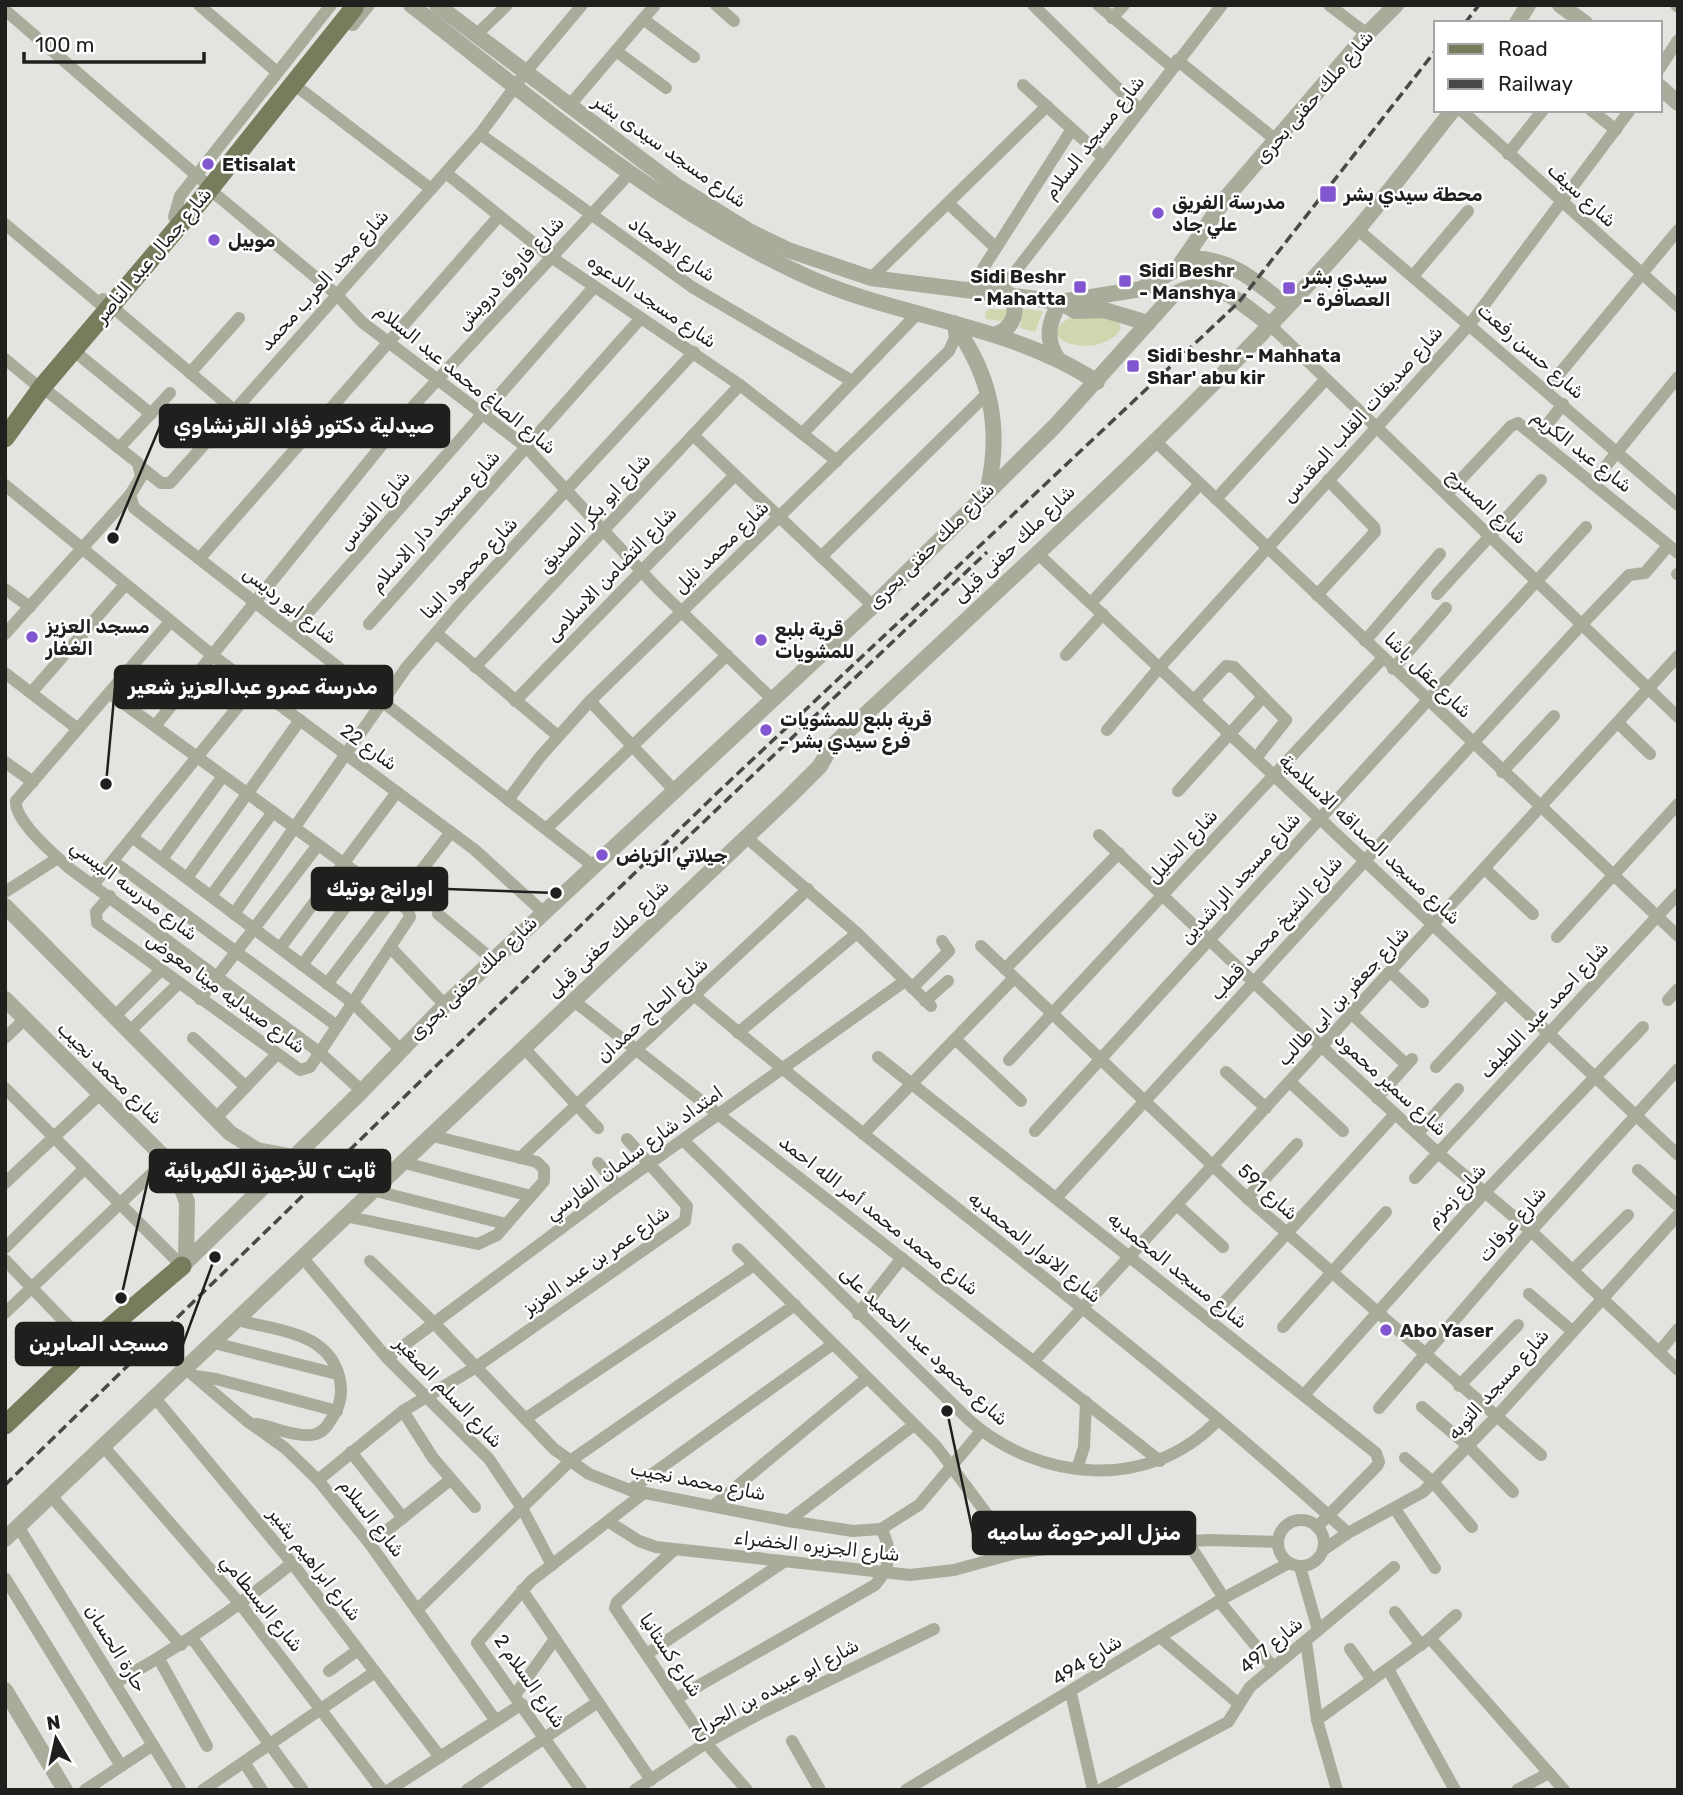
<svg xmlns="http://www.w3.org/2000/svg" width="1683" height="1795" font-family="Rubik,Cairo,sans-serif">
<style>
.green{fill:#cfd7ae}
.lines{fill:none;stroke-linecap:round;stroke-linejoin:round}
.minor{stroke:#a8ac9a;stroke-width:12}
.tertiary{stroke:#a8ac9a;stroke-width:16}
.primary{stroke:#777d5c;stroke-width:19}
.rail{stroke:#484947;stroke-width:3.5;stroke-dasharray:10 5;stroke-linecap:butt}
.poi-dot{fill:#8256d0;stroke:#fff;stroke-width:2.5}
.labels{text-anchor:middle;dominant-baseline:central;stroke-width:5;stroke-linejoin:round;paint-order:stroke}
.street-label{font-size:19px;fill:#1f201e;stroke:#fff}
.poi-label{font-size:19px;font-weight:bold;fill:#1f201e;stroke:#fff;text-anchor:start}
.leader{fill:none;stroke:#1f201e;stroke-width:2.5}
.callout-dot{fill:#1f201e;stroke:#fff;stroke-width:2.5}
.callout{fill:#1f201e;stroke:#1f201e;stroke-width:2.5}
.callout-label{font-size:21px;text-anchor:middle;font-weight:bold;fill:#fff}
</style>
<rect width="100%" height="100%" fill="#e3e4e0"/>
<g class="green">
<polygon points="989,309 1010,310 1006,322 986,319 985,313"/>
<polygon points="1023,309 1043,311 1035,332 1020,328"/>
<path d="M1092,313l25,6 4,9c-9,21 -53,24 -65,6 4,-17 21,-18 36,-21z"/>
</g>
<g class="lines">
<g class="minor">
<polyline points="199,5 277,72"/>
<polyline points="716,5 734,21"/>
<polyline points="1033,5 1139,109"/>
<polyline points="1098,5 1172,67"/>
<polyline points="1329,5 1367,34"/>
<polyline points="1676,5 1678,7"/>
<polyline points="5,10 203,181"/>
<polyline points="1112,18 1124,5"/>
<polyline points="643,19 694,57"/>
<polyline points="353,25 369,5"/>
<polyline points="476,35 507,5"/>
<polyline points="616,51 666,88"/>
<polyline points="1177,60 1276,140"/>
<polyline points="1660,68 1678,40"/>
<polyline points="1023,85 1103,157"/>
<polyline points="300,89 431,189"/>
<polyline points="569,106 655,5"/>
<polyline points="1461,110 1678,306"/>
<polyline points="1591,110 1616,130"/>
<polyline points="480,134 692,287 852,381"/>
<polyline points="1508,154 1543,110"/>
<polyline points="446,173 551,257 740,385 837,461"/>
<polyline points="214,193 336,294 362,322 526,447 658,589 771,698"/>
<polyline points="948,203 996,248"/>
<polyline points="174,217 180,196 331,5"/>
<polyline points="5,224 99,303"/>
<polyline points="1357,229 1678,505"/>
<polyline points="1413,276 1468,211"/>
<polyline points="871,278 1047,106"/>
<polyline points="968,292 1072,129"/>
<polyline points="998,294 1222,5"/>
<polyline points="103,299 234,410"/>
<polyline points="1269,324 1678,717"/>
<polyline points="73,350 151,414"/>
<polyline points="5,359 34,383"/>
<polyline points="190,373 239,318"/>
<polyline points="42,387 138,463 141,477 130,495 134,508 592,865"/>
<polyline points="1546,390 1678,230"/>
<polyline points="803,433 916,315"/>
<polyline points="693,435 873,606"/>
<polyline points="1537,438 1563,404"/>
<polyline points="1154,440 1678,936"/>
<polyline points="119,448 170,393"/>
<polyline points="141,467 161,483 170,483 480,134 525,73 582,5"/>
<polyline points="1592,483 1678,377"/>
<polyline points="5,485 212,655 475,850 543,912"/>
<polyline points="1447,494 1511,426 1518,423 1678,553"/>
<polyline points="1216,499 1326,379"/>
<polyline points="1036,552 1678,1155"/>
<polyline points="821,557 989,392"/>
<polyline points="199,559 499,216"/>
<polyline points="1677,574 1678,574"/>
<polyline points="5,589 30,607"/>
<polyline points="1437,594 1541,480"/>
<polyline points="1317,595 1375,532 1374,527 1328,480"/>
<polyline points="1091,603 1200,484"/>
<path d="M170,622l-154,179c-2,20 39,54 53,67l250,184 43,39"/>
<polyline points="369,624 641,318"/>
<polyline points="292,631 594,287"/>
<polyline points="436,633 558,736"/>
<polyline points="5,634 130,495"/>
<polyline points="1365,641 1440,554"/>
<polyline points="1066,655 1103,614"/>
<polyline points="475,667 740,385"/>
<polyline points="1393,669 1446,608"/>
<polyline points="5,673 78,729"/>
<polyline points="31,693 124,586"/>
<polyline points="109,693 408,910 410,917 310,1067 300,1070 97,923 96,912 110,896"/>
<polyline points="1194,700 1226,666 1234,667 1286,720 1256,758"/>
<polyline points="515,701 735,475"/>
<polyline points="590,701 673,789"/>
<polyline points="1618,723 1650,754"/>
<polyline points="155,726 415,404 630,173"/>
<polyline points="1107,730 1159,668 1470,324 1630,110"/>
<polyline points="5,762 33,782"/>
<polyline points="1502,772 1554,716"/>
<polyline points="1178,791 1263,697"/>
<polyline points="508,800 540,757 590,701 949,351 955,338 953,324"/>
<polyline points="546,829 727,655"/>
<polyline points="1099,835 1322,1047 1438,1153 1531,1231 1678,1370"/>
<polyline points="132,837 353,1003 400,1049"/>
<polyline points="746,837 857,933 931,1006"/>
<polyline points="162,859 223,776"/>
<polyline points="113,861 337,1026"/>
<polyline points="1485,869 1533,914"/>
<polyline points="187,878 300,720"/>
<polyline points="93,885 254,687"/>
<polyline points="5,892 58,858"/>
<polyline points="211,896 273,812"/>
<polyline points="397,902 451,832"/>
<polyline points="234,914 406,668 459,606 694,352"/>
<polyline points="438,914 493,960"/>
<polyline points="1557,937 1678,804"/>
<polyline points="981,946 1247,1198 1541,1455"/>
<polyline points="280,948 397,792"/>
<polyline points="391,948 445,1005"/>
<polyline points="302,965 366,880"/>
<polyline points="1005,969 1119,853"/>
<polyline points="1391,972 1423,1002"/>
<polyline points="327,984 392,899"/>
<polyline points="912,988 949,951 942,941"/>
<path d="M695,996c215,182 445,347 653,537"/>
<polyline points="200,999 318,845"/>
<polyline points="1668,1000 1678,989"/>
<polyline points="574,1001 1160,1461"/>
<polyline points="925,1001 948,981"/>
<polyline points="1352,1014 1407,1065"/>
<polyline points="115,1016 161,970"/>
<polyline points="130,1031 179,983"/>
<polyline points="738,1033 857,933"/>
<polyline points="5,1038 25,1019"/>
<polyline points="193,1038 246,1087"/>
<polyline points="955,1039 1021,1101"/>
<polyline points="524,1048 598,1128"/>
<polyline points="878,1057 1376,1453 1379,1462 1377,1466 1317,1527"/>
<polyline points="1009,1060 1383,658"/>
<polyline points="1436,1067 1505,993"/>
<polyline points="1226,1072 1266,1108"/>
<polyline points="1290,1082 1343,1131"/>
<polyline points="5,1088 182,1266"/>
<polyline points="1377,1098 1412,1059"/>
<polyline points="216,1118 276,1055"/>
<polyline points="1035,1131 1586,527"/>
<polyline points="863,1134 1014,978"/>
<polyline points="1417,1134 1458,1089"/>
<path d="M683,1140l286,280c70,62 180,72 248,1"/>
<polyline points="520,1158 808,889"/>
<polyline points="401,1162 531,1196"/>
<polyline points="598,1163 618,1186"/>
<polyline points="1638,1170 1678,1206"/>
<polyline points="1415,1178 1678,894"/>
<polyline points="5,1183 101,1093"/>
<polyline points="372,1190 506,1224"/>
<polyline points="1056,1198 1582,624 1629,575 1645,573 1668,546"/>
<polyline points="1247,1198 1297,1144"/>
<polyline points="1177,1205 1223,1247"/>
<polyline points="345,1216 478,1244 497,1235 544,1181 544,1169 537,1162 429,1135"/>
<polyline points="5,1248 85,1168"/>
<polyline points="738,1249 936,1446 1016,1553"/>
<polyline points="302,1257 387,1358 489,1459 522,1508 552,1565"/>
<polyline points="5,1260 88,1346"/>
<polyline points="370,1261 433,1322 554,1449 589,1474 630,1490 788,1521 853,1531 881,1529 919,1505 981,1431"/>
<polyline points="1573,1270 1628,1215"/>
<polyline points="1529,1294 1572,1331"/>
<polyline points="5,1313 167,1159"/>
<polyline points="858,1314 902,1258"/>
<polyline points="1209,1319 1395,1114"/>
<path d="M238,1320c24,7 57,10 78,24 24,16 32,48 18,71 -5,8 -9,16 -18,19 -16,5 -42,-7 -59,-10"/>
<polyline points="1283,1327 1386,1212"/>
<polyline points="214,1343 337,1374"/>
<polyline points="1659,1352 1678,1329"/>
<polyline points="387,1358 618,1186 905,981"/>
<polyline points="1034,1361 1678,656"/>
<polyline points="186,1369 247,1421 285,1448 318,1480 370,1544 496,1721"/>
<polyline points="195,1376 216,1379 337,1411"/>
<polyline points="1459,1386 1518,1325"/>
<polyline points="1304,1395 1485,1192 1643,1027"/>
<polyline points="155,1398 292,1563 440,1757"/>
<polyline points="1422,1407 1468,1446 1513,1492"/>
<polyline points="1379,1408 1531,1231 1678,1069"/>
<polyline points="403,1411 433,1458 475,1507"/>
<polyline points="525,1419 754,1265"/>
<polyline points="104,1447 241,1605 382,1790"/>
<polyline points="351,1452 403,1518"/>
<polyline points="1405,1458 1433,1482 1472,1527"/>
<polyline points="1077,1469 1084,1447 1086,1402"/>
<polyline points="318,1480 403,1411 476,1367 685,1221 687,1206 627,1139"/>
<polyline points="630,1490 833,1344"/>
<polyline points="52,1497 181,1645"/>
<polyline points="713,1506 867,1378"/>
<polyline points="1395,1509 1435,1568"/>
<circle cx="1301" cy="1543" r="23"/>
<polyline points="788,1521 914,1425"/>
<polyline points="609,1522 639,1541 656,1547 910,1575 954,1570 1016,1553 1046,1549 1209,1540 1277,1542"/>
<polyline points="19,1528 180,1789"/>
<polyline points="1187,1541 1224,1598"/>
<polyline points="370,1544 450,1480"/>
<polyline points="674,1550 617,1602 615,1608 706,1743 747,1790"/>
<polyline points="1323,1550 1348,1533 1423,1492 1496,1417 1678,1215"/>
<polyline points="1300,1567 1318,1630"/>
<polyline points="5,1578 121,1766"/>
<polyline points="522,1590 651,1780"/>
<polyline points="1219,1601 1273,1667"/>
<polyline points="417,1610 570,1461 795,1305"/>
<polyline points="1395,1612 1421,1645"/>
<polyline points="1160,1637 1239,1704"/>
<polyline points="192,1638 303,1790"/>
<polyline points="1430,1638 1564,1790"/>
<polyline points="1306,1641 1317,1720 1337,1790"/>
<polyline points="1350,1649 1372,1680"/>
<polyline points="647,1654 782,1563"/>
<polyline points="159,1659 207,1746"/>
<polyline points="1388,1669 1455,1790"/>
<polyline points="329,1671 358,1650"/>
<path d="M115,1683c63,-35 121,-74 177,-120"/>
<polyline points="1071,1693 1093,1790"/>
<polyline points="515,1695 555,1639"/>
<path d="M677,1698l198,-113c16,-18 18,-35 6,-56"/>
<polyline points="1317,1720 1430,1638 1456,1615"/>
<polyline points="792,1741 820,1790"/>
<polyline points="244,1762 262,1790"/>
<polyline points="85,1790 153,1745"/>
<polyline points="203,1790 375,1672"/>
<polyline points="389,1790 522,1704"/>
<polyline points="467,1790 598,1702"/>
<polyline points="581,1790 477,1643 531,1581 644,1493"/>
<polyline points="635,1790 706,1743 759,1714 934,1629"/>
<polyline points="906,1790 1224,1598 1289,1563"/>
<polyline points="1100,1790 1228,1722 1250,1687 1394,1567"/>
<polyline points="1517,1790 1549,1773"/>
</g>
<g class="tertiary">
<path d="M411,5c124,96 245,201 388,268 96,46 208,49 298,109"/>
<polyline points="437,5 675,185 749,231 788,250 871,278 1060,302 1141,289 1177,269 1225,199 1367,34 1396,5"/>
<polyline points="1560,5 1585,23"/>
<polyline points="1517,23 1528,5"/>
<polyline points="1660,87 1678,103"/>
<path d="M1186,258c44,-1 68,22 101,48"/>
<path d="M953,323c37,51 49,103 35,165"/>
<path d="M997,334c17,-7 23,-24 12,-40"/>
<path d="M1058,359c-14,-20 -9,-37 2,-57l15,9 29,-1 44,13"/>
<polyline points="5,906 230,1133 257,1150 294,1157"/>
<polyline points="5,999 173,1166 187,1202 186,1262"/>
<path d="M182,1266l180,-175 83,-86 428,-399 182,-180 119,-132c39,-21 65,8 95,30"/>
<path d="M5,1539l785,-743 30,-30 11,-19c177,-168 365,-333 526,-517 33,-39 64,-80 96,-120"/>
<polyline points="5,1690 65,1790"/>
</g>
<g class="primary">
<polyline points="5,438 42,387 200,201 354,8"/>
<polyline points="5,1425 88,1346 182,1266"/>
</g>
<g class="rail">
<polyline points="1465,23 1479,5"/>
<polyline points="670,854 987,552"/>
<polyline points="5,1485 717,793 1239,302 1436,50"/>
</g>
</g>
<g class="poi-dot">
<circle cx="208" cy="164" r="7"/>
<rect x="1319" y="185" width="18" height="18" rx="3.5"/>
<circle cx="1158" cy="213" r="7"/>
<circle cx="214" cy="240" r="7"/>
<rect x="1118" y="274" width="14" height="14" rx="3.5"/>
<rect x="1073" y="280" width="14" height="14" rx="3.5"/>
<rect x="1282" y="281" width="14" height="14" rx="3.5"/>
<rect x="1126" y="359" width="14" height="14" rx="3.5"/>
<circle cx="32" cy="637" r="7"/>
<circle cx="761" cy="640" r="7"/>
<circle cx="766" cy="730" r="7"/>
<circle cx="602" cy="855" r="7"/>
<circle cx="1386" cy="1330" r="7"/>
</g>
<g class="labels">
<g class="street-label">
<text transform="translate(1314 97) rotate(-49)">شارع ملك حفنى بحرى</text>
<text transform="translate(1094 137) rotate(-52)">شارع مسجد السلام</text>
<text transform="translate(670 151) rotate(35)">شارع مسجد سيدى بشر</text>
<text transform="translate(1582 195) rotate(42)">شارع سيف</text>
<text transform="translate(672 249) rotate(34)">شارع الامجاد</text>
<text transform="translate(153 255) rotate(-50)">شارع جمال عبد الناصر</text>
<text transform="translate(510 273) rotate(-47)">شارع فاروق درويش</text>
<text transform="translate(324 280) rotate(-48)">شارع مجد العرب محمد</text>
<text transform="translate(652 301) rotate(34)">شارع مسجد الدعوه</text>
<text transform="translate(1531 351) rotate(41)">شارع حسن رفعت</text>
<text transform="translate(466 379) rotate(39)">شارع الصاغ محمد عبد السلام</text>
<text transform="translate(1362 414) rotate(-48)">شارع صديقات القلب المقدس</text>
<text transform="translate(1582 451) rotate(38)">شارع عبد الكريم</text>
<text transform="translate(1487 506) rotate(43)">شارع المسرح</text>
<text transform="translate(374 510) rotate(-49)">شارع القدس</text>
<text transform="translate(594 513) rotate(-47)">شارع ابو بكر الصديق</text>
<text transform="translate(435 521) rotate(-48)">شارع مسجد دار الاسلام</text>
<text transform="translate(1014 544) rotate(-44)">شارع ملك حفنى قبلى</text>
<text transform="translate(931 546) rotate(-45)">شارع ملك حفنى بحرى</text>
<text transform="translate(721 547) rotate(-44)">شارع محمد نايل</text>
<text transform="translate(469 568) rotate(-47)">شارع محمود البنا</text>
<text transform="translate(611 574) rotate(-46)">شارع التضامن الاسلامى</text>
<text transform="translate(290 605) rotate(38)">شارع ابو رديس</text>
<text transform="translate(1428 675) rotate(44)">شارع عقل باشا</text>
<text transform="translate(369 747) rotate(36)">شارع 22</text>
<text transform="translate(1370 839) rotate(43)">شارع مسجد الصداقه الاسلامية</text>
<text transform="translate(1182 846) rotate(-47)">شارع الخليل</text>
<text transform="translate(1240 878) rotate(-48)">شارع مسجد الراشدين</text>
<text transform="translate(134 890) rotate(37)">شارع مدرسه البيسي</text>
<text transform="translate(1276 928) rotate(-48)">شارع الشيخ محمد قطب</text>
<text transform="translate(608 939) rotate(-44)">شارع ملك حفنى قبلى</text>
<text transform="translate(473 978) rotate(-44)">شارع ملك حفنى بحرى</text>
<text transform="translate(226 993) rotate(36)">شارع صيدليه مينا معوض</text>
<text transform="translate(1343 996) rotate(-47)">شارع جعفر بن ابى طالب</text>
<text transform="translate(652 1010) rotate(-43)">شارع الحاج حمدان</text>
<text transform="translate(1544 1010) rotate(-47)">شارع احمد عبد اللطيف</text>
<text transform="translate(110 1073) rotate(44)">شارع محمد نجيب</text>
<text transform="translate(1391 1084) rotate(42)">شارع سمير محمود</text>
<text transform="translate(634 1153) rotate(-36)">امتداد شارع سلمان الفارسي</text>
<text transform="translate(1268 1192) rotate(42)">شارع 591</text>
<text transform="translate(1456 1195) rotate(-47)">شارع زمزم</text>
<text transform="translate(879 1215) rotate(38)">شارع محمد محمد أمر الله احمد</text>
<text transform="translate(1512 1224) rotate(-49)">شارع عرفات</text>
<text transform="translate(1035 1247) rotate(39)">شارع الانوار المحمديه</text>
<text transform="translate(596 1260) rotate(-35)">شارع عمر بن عبد العزيز</text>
<text transform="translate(1178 1270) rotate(39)">شارع مسجد المحمديه</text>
<text transform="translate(924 1346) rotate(43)">شارع محمود عبد الحميد على</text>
<text transform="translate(1498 1384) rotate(-48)">شارع مسجد التوبه</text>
<text transform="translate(449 1392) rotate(46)">شارع السلم الصغير</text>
<text transform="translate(698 1481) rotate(11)">شارع محمد نجيب</text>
<text transform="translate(372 1518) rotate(52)">شارع السلام</text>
<text transform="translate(817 1546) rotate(6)">شارع الجزيره الخضراء</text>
<text transform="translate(315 1564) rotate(52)">شارع ابراهيم بشير</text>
<text transform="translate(262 1603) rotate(51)">شارع البسطامي</text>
<text transform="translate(1271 1645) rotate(-40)">شارع 497</text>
<text transform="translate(116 1648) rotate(58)">حارة الحسان</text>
<text transform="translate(671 1655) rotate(56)">شارع كستانيا</text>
<text transform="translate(1087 1660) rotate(-32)">شارع 494</text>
<text transform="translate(530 1681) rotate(55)">شارع السلام 2</text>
<text transform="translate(774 1688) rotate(-28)">شارع ابو عبيده بن الجراح</text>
</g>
<g class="poi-label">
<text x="222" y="164">Etisalat</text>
<text x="1344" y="194">محطة سيدي بشر</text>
<text x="1172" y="202">مدرسة الفريق<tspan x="1172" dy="22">علي جاد</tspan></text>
<text x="228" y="240">موبيل</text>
<text x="1139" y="270">Sidi Beshr<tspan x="1139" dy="22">- Manshya</tspan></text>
<text x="1066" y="276" text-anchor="end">Sidi Beshr<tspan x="1066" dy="22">- Mahatta</tspan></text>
<text x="1303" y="277">سيدي بشر<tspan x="1303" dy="22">- العصافرة</tspan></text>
<text x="1147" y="355">Sidi beshr - Mahhata<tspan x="1147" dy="22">Shar' abu kir</tspan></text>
<text x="46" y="626">مسجد العزيز<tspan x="46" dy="22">الغفار</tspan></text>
<text x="775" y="629">قرية بلبع<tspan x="775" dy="22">للمشويات</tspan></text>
<text x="780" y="719">قرية بلبع للمشويات<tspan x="780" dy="22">- فرع سيدي بشر</tspan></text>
<text x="616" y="855">جيلاتي الرياض</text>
<text x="1400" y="1330">Abo Yaser</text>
</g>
</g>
<path class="leader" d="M113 538L160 426M106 784L115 687M556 893L447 889M121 1298L150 1171M215 1257L183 1344M947 1411L973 1533"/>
<g class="callout-dot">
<circle cx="113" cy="538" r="7"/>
<circle cx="106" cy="784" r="7"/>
<circle cx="556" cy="893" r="7"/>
<circle cx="121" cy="1298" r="7"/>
<circle cx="215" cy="1257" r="7"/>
<circle cx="947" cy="1411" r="7"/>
</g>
<g class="callout">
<rect x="160" y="405" width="289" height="42" rx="7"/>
<rect x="115" y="666" width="277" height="42" rx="7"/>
<rect x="312" y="868" width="135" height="42" rx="7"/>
<rect x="150" y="1150" width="240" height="42" rx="7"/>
<rect x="16" y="1323" width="167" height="42" rx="7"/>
<rect x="973" y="1512" width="222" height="42" rx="7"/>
</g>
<g class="callout-label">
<text x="304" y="433">صيدلية دكتور فؤاد القرنشاوي</text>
<text x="253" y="694">مدرسة عمرو عبدالعزيز شعير</text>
<text x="380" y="896">اورانج بوتيك</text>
<text x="270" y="1178">ثابت ٢ للأجهزة الكهربائية</text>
<text x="99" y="1351">مسجد الصابرين</text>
<text x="1084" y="1540">منزل المرحومة ساميه</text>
</g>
<rect width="1683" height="1795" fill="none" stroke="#1f201e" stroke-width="14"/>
<rect x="1434" y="21" width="228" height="91" fill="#ffffff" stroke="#a5a6a5" stroke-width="2"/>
<rect x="1448" y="44" width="35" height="10" fill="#777d5c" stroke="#a5a6a5" stroke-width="2"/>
<text x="1498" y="56" font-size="21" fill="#1f201e">Road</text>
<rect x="1448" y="79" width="35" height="10" fill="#484947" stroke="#a5a6a5" stroke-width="2"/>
<text x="1498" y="91" font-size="21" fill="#1f201e">Railway</text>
<g transform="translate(56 1739) rotate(351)" stroke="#ffffff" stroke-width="5" paint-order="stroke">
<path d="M0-5L12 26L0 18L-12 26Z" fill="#1f201e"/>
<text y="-10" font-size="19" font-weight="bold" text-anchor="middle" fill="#1f201e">N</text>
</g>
<path d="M24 52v10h180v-10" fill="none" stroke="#1f201e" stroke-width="3.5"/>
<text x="35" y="52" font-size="21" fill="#1f201e" stroke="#ffffff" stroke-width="5" paint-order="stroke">100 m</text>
</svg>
